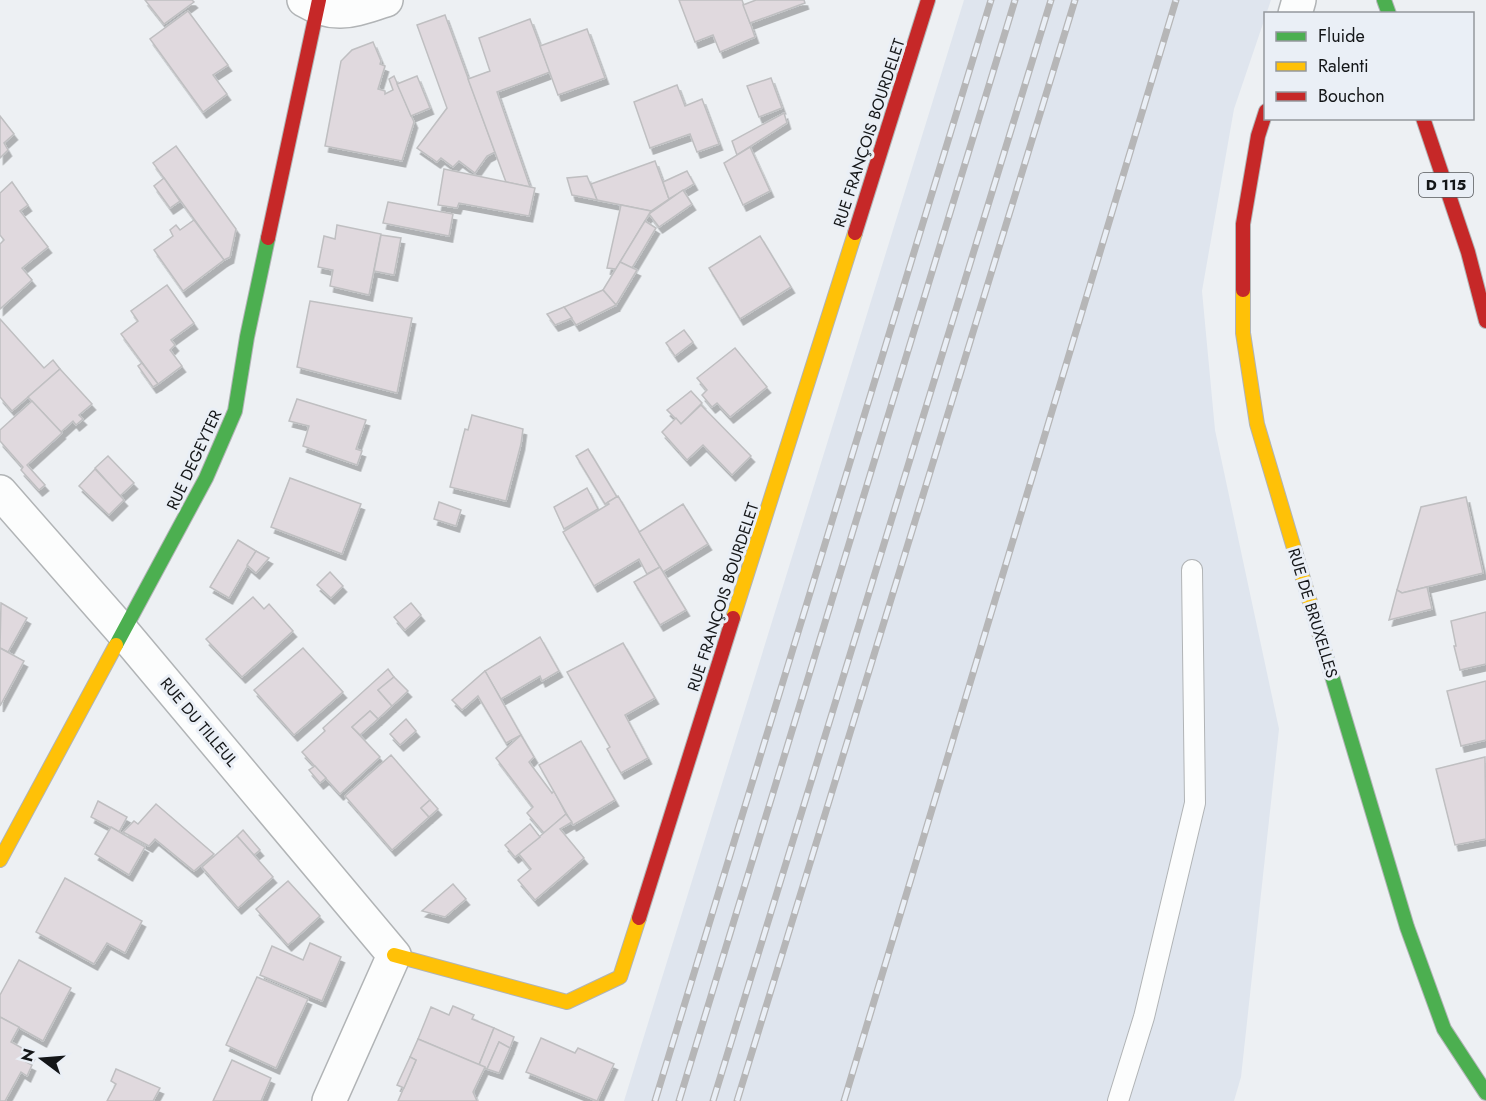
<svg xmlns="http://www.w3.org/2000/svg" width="1486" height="1101" font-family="Jost,sans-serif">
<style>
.built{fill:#dfe5ee}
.building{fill:#e0d9de;stroke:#bfbfc1;stroke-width:1.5;filter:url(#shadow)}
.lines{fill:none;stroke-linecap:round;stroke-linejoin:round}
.lane-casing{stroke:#b1b4b6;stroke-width:22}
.street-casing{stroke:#b1b4b6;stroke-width:36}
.fast-casing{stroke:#b1b4b6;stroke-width:16}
.slow-casing{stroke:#b1b4b6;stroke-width:16}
.jam-casing{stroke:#b1b4b6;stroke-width:16}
.lane{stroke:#fcfdfd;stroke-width:20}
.street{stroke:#fcfdfd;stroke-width:33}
.fast{stroke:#4caf50;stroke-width:14}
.slow{stroke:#ffc107;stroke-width:14}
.jam{stroke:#c62828;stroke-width:14}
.rail-casing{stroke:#b6b6b7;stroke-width:7}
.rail{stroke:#eaeff6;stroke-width:4.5;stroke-dasharray:14;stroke-linecap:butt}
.labels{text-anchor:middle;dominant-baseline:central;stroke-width:6;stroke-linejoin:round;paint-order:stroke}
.shield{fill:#eaeff6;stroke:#54575b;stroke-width:1.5}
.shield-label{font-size:15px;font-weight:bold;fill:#141618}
.street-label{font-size:16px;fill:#141618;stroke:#eaeff6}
</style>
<defs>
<filter id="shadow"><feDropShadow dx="3.5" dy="6" stdDeviation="0" flood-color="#0004"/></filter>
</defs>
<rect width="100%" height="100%" fill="#edf0f3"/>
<polygon class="built" points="964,0 1271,0 1234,109 1202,291 1215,430 1279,729 1241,1077 1234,1101 624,1101"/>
<g class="building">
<polygon points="145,0 192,0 194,2 164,24"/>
<polygon points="679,0 742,0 755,37 720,52 713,35 695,42"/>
<polygon points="756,0 804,0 805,3 750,23 743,5"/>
<polygon points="188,11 228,65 213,75 227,94 203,112 150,39"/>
<polygon points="445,15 495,152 487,156 475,173 459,161 453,167 441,158 437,162 417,148 447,108 417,25"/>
<polygon points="530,19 550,72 497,92 530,187 506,182 468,79 490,71 479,38"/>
<polygon points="587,29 605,78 558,95 540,46"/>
<polygon points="373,42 381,61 380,64 385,66 378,89 385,91 385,94 393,90 389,79 394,76 414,122 402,161 325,146 341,61 352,50"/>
<polygon points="417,76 430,108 411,116 397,84"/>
<polygon points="771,78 782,108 759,117 747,86"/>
<polygon points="677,85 685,106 702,99 719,144 697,152 690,134 650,148 634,102"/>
<polygon points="784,113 787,123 737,155 732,141"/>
<polygon points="0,116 14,134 4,143 8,150 0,158"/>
<polygon points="176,146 236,229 230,257 224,260 153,163"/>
<polygon points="750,147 770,191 743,205 724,163"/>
<polygon points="655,161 669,199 651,211 597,200 591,184"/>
<polygon points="444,169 535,188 529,216 459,203 457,208 438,205"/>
<polygon points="687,171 694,184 669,199 663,182"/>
<polygon points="587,176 597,200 572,195 567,178"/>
<polygon points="164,178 180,201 170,208 154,186"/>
<polygon points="12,182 28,205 20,211 48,247 22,268 32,280 0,309 0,244 4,240 0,235 0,193"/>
<polygon points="683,190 692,204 659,227 649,214"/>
<polygon points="388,202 453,214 449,236 383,223"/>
<polygon points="621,205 651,211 616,269 607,268"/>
<polygon points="194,220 224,260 183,291 154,250 173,236 170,230 176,225 180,230"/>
<polygon points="645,221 656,228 632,268 620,262"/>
<polygon points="337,225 381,234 369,295 330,286 333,270 318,267 324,236 335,239"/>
<polygon points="381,235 401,238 394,275 374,271"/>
<polygon points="760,236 791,287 740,319 709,268"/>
<polygon points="620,262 637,270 616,305 603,290"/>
<polygon points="167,285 194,323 171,340 175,345 170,350 182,366 158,384 121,334 138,321 131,311"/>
<polygon points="603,290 616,305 576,325 564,307"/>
<polygon points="310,301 412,318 397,393 297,367"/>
<polygon points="564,307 572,318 555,325 547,314"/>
<polygon points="0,319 44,368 53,360 60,369 12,411 0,397"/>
<polygon points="684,330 693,342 675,356 666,343"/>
<polygon points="735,348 767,387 730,417 717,403 712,407 702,395 707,390 697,378"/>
<polygon points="142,363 158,384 153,387 138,366"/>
<polygon points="60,369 92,404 79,415 83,419 76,425 73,421 61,432 28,397"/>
<polygon points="691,391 702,403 681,424 667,410"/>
<polygon points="297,399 366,420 356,449 362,451 357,465 303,446 309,426 289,421"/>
<polygon points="32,401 62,433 27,465 45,485 39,490 21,470 23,467 0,441 0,430"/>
<polygon points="701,405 751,456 732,475 703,445 687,460 662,432 676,418 681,424"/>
<polygon points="472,415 523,429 521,444 506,501 450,487 465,429 468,430"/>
<polygon points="588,449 617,497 605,504 576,456"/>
<polygon points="108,456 134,483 120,496 95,468"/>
<polygon points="95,469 124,500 109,515 79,486"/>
<polygon points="290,478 361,504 342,554 271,527"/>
<polygon points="587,488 598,509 564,529 554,507"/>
<polygon points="618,496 660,567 647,574 639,559 594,586 563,532 609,504 608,502"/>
<polygon points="1466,497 1483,573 1402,593 1397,590 1421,507"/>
<polygon points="439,502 461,510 456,526 434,519"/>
<polygon points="683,504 708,544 663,572 639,532"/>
<polygon points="238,540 256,551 229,598 210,587"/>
<polygon points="256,551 269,558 256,573 247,565"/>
<polygon points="660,567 686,610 660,625 634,582"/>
<polygon points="330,572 343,586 331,598 317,585"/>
<polygon points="1427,587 1432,609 1389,620 1397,590 1402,593"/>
<polygon points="253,597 264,609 269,604 293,631 242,677 206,639"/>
<polygon points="1,603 27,618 8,652 0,648"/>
<polygon points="411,603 421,615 405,630 394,617"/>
<polygon points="1486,612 1486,664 1460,670 1454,646 1456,646 1451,621"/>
<polygon points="540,637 559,671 542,681 540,676 501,699 485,671"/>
<polygon points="623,643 655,698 625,715 648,758 621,773 607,749 610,747 567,672"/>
<polygon points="0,648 24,661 0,706"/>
<polygon points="303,648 343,692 294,735 254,690"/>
<polygon points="388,669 394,677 378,690 392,706 378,719 370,711 352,727 380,757 340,794 302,752 325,731 323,728"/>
<polygon points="485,671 521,735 506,743 478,696 462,710 452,700"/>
<polygon points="394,677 408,691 392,706 378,690"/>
<polygon points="1486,681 1486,740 1461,746 1447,691"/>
<polygon points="370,711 378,719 360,735 352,727"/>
<polygon points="406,719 416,731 400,745 390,734"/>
<polygon points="521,735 534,757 529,762 552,793 554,791 566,814 544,833 527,813 533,807 496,758"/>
<polygon points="581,741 615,800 573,825 539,765"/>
<polygon points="391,755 430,800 421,808 429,817 392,850 345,796"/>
<polygon points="1485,757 1486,839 1455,845 1436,769"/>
<polygon points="315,766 326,778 320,783 309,770"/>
<polygon points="430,800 438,809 429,817 421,808"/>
<polygon points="98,801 127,817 119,832 91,817"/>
<polygon points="156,804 214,854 194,871 155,839 149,846 123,832 134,821 138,824"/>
<polygon points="566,814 572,822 560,829 584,858 535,900 518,880 531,869 519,854"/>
<polygon points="530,824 540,837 515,857 505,845"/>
<polygon points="111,827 145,847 129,875 95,854"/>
<polygon points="243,830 260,850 254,855 237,836"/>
<polygon points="237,836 273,877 238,908 202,867"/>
<polygon points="65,878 142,921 125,953 107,943 94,964 36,932"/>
<polygon points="288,881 320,916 288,945 256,909"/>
<polygon points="453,884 466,899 445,917 422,911"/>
<polygon points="310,943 341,957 322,1001 260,975 272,946 303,960"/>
<polygon points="19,960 71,988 43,1041 0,1017 0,995"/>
<polygon points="257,977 308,999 276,1068 226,1045"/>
<polygon points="453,1006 474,1015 472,1019 494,1028 479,1065 418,1039 431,1007 449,1015"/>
<polygon points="0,1017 19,1027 11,1042 31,1053 26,1062 32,1065 27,1076 21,1072 5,1101 0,1101"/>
<polygon points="494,1028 514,1037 510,1048 499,1042 487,1069 479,1065"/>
<polygon points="541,1038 575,1053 578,1048 614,1064 597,1101 526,1072"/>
<polygon points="418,1039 485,1067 473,1092 477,1101 398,1101 416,1060 410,1057"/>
<polygon points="499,1042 510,1048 499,1073 487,1069"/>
<polygon points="410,1057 416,1060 404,1088 397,1085"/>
<polygon points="232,1060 271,1078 261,1101 213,1101"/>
<polygon points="116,1069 160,1088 153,1101 107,1101 116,1084 111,1081"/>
</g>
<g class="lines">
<g class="lane-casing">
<polyline id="lane" points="1118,1101 1144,1017 1195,803 1192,570"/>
</g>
<g class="street-casing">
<g id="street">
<path d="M304,0c32,19 49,10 82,0"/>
<polyline points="1295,14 1299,0"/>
<polyline points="0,492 123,632 394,955 329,1101"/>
</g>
</g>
<g class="fast-casing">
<g id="fast">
<polyline points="1384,0 1389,14"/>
<polyline points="116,645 206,478 235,411 247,337 268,238"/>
<polyline points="1326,656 1407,927 1444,1029 1486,1093"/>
</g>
</g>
<g class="slow-casing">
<g id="slow">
<polyline points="1243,290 1243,333 1257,424 1326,656"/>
<polyline points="733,618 855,233"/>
<polyline points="0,860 116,645"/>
<polyline points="394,955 567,1002 620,977 639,918"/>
</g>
</g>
<g class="jam-casing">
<g id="jam">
<polyline points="1423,118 1468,252 1486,321"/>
<polyline points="855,233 928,0"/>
<polyline points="268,238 319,0"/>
<polyline points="1243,290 1243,224 1258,136 1266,111"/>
<polyline points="639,918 733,618"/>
</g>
</g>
<use href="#lane" class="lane"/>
<use href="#street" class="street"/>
<use href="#fast" class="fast"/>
<use href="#slow" class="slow"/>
<use href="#jam" class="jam"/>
<g class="rail-casing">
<g id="rail">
<polyline points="655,1101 991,0"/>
<polyline points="679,1101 1015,0"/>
<polyline points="713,1101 1051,0"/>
<polyline points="737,1101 1075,0"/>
<polyline points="844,1101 1176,0"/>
</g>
</g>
<use href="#rail" class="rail"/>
</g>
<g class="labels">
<rect class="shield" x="1419" y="173" width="54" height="24" rx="4.5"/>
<g class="shield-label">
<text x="1446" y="185">D 115</text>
</g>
<g class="street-label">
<text transform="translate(869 133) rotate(-72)">RUE FRANÇOIS BOURDELET</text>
<text transform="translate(194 460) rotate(-65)">RUE DEGEYTER</text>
<text transform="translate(723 597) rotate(-72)">RUE FRANÇOIS BOURDELET</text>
<text transform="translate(1313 613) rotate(73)">RUE DE BRUXELLES</text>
<text transform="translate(199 722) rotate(50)">RUE DU TILLEUL</text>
</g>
</g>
<rect x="1264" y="12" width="210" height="108" fill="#eaeff6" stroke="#94989d" stroke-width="1.5"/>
<rect x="1276" y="32" width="30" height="9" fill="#4caf50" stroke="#94989d" stroke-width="1.5"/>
<text x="1318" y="42" font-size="18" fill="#141618">Fluide</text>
<rect x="1276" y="62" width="30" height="9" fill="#ffc107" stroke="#94989d" stroke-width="1.5"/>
<text x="1318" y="72" font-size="18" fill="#141618">Ralenti</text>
<rect x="1276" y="92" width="30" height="9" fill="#c62828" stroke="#94989d" stroke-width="1.5"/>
<text x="1318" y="102" font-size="18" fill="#141618">Bouchon</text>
<g transform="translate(42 1059) rotate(286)" stroke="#eaeff6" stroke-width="4.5" paint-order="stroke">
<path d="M0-4.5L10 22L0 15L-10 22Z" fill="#141618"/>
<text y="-9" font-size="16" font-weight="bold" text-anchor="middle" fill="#141618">N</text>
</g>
</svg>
